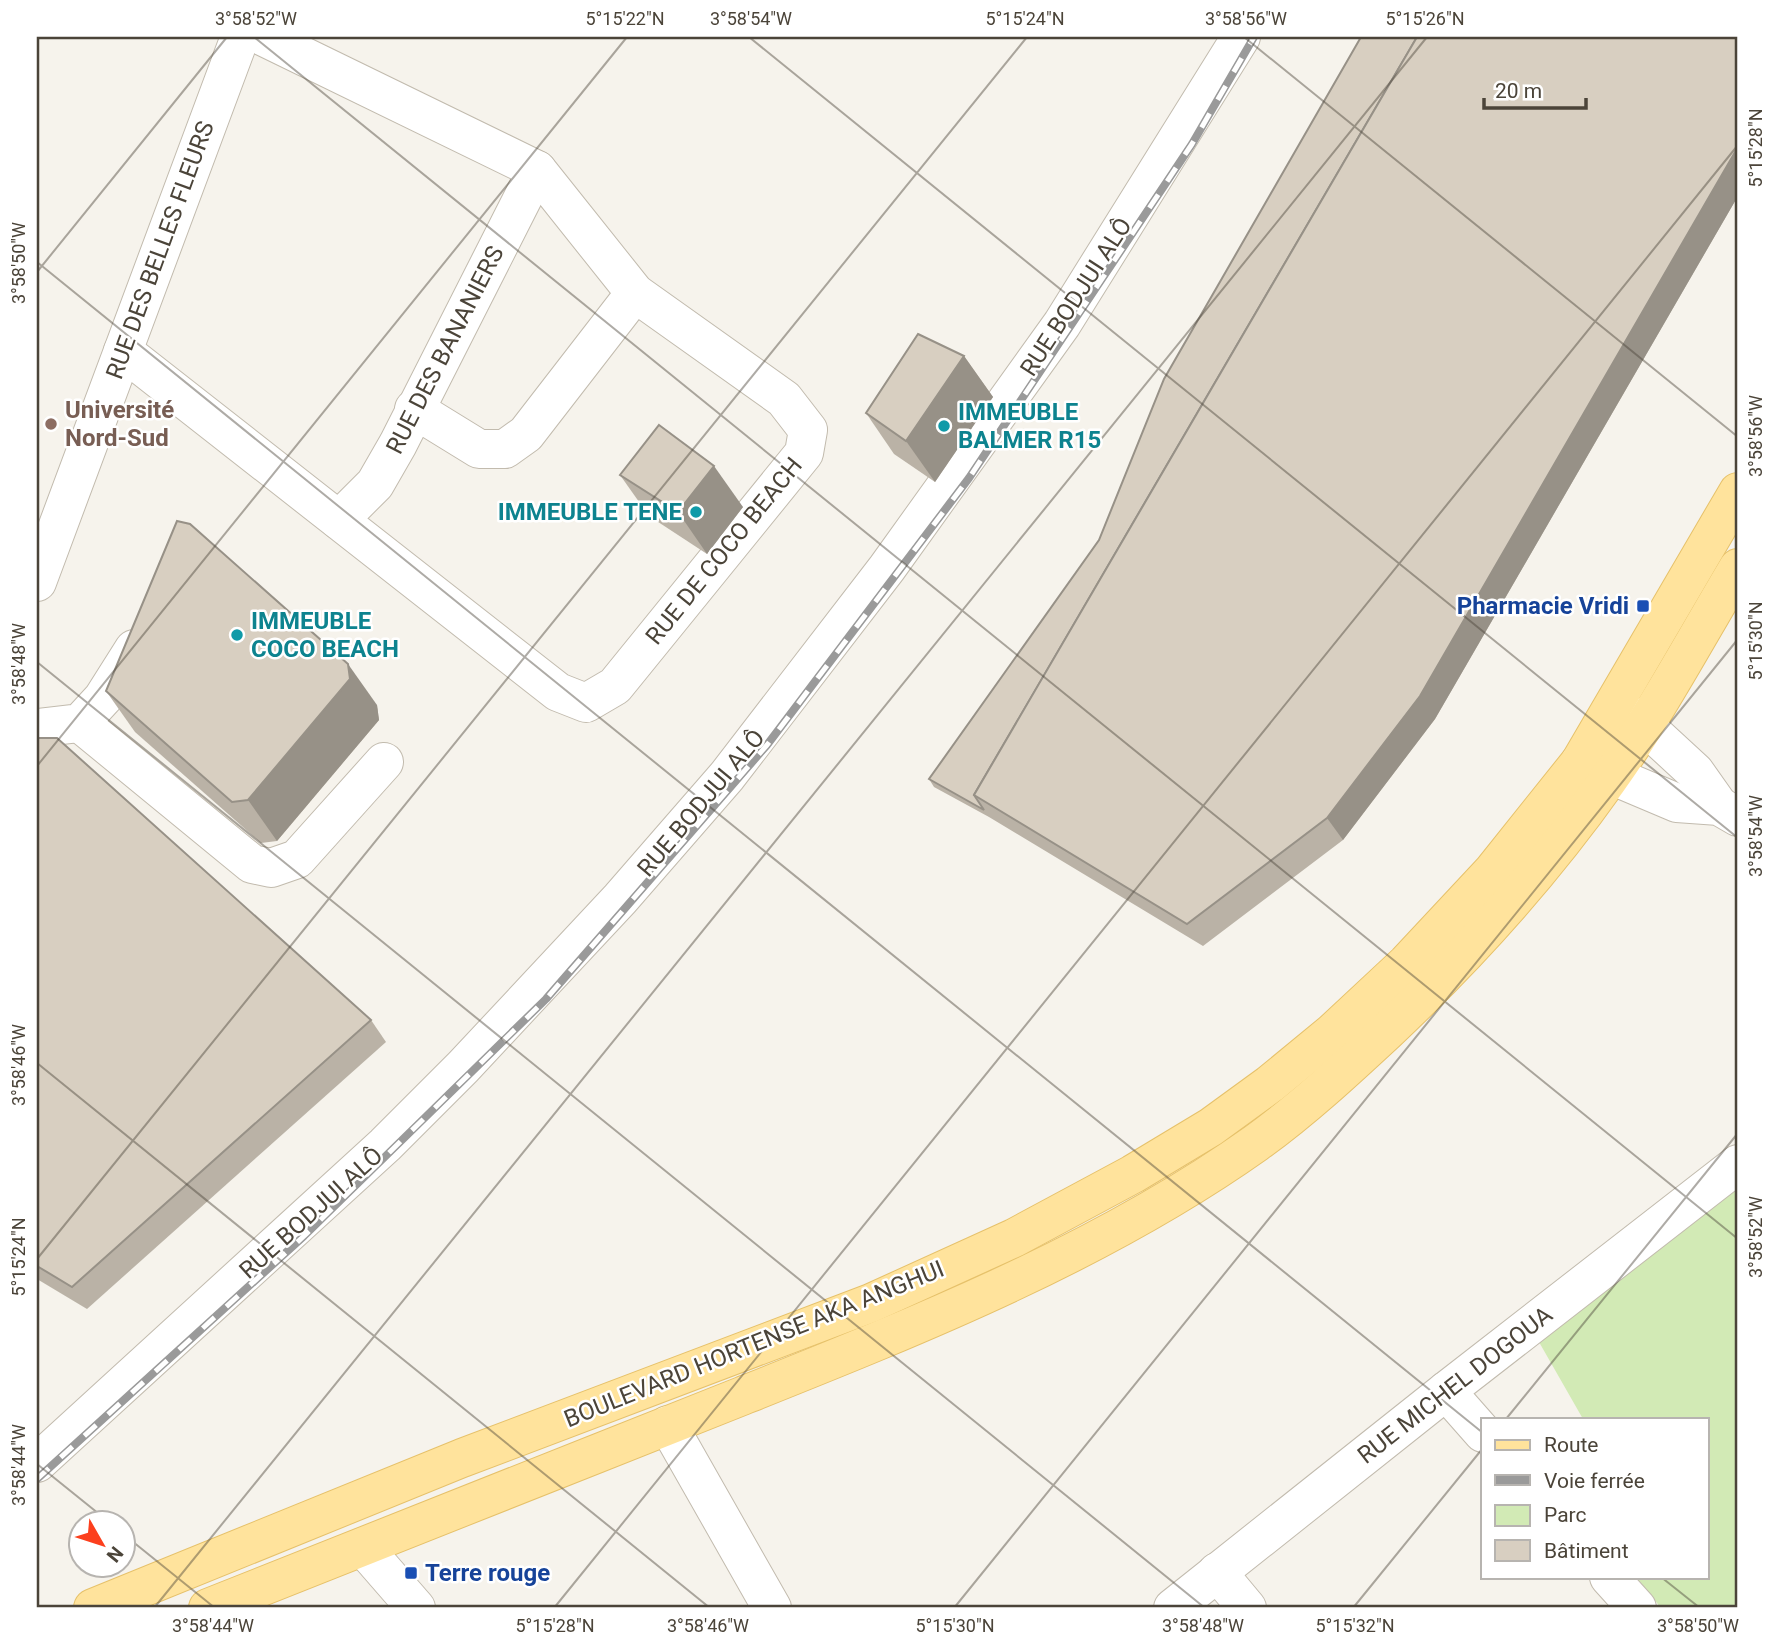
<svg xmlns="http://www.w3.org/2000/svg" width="1775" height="1645" font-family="Roboto,sans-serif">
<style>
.green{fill:#d2eab5}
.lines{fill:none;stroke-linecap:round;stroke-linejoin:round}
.minor-casing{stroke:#c2bbae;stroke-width:40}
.major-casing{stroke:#e6c16a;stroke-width:40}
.minor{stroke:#fff;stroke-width:38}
.major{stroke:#ffe39c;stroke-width:38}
.rail-casing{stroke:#9a9a9a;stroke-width:8}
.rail{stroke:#fff;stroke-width:5;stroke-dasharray:16;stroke-linecap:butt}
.wall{fill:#bab2a6}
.shaded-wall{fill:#979187}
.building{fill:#d8cfc1;stroke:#979187;stroke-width:2}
.ticks{fill:none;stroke:#4b4439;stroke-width:2;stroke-opacity:0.45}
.education-dot{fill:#8d6e63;stroke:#fff;stroke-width:2.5}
.culture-dot{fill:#0f9aa8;stroke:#fff;stroke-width:2.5}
.transit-dot{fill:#1a4fb4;stroke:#fff;stroke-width:2.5}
.labels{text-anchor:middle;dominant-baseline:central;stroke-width:5;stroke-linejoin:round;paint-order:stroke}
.street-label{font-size:24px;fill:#4b4439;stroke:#fff}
.education-label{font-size:24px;font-weight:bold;fill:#785e54;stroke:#fff;text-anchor:start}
.culture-label{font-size:24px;font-weight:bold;fill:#0d838f;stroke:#fff;text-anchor:start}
.transit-label{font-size:24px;font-weight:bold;fill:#164399;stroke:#fff;text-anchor:end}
.neatline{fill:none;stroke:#4b4439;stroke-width:2.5}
.ticks-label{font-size:18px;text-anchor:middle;fill:#4b4439}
</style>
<rect width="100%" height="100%" fill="#f6f3ec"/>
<polygon class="green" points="1738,1172 1738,1608 1661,1608 1636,1577 1707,1577 1707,1419 1583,1419 1539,1342"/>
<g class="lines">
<g class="minor-casing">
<g id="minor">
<polyline points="123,351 558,692 586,703 615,686 804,453 808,430 784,399 635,293 537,170 264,37"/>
<polyline points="414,409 479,449 505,449 526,434 635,293"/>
<polyline points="339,520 375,484 398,444 537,170"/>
<polyline points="37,582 240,37"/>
<polyline points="1619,707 1644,725 1695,772 1719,806"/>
<polyline points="80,723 252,864 271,868 297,859 384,762"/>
<polyline points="37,728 80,723 103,698 134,649"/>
<polyline points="1580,762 1677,803 1719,806 1738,817"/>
<polyline points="1446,1391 1483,1433"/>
<polyline points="668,1425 772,1608"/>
<polyline points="37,1463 385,1145 463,1067 620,899 727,776 887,568 1062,324 1241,37"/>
<polyline points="363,1547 416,1608"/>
<polyline points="1217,1572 1247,1608"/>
<polyline points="1609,1577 1637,1608"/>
<polyline points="1173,1608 1446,1391 1738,1164"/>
</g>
</g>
<g class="major-casing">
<g id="major">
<polyline points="93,1608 462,1458 871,1303 1014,1238 1133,1174 1211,1127 1270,1084 1332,1033 1407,963 1492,872 1580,762 1738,492"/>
<path d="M208,1608c177,-71 356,-141 534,-212 175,-70 359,-143 514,-253 47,-34 89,-73 131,-112 83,-78 155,-158 221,-251 48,-67 88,-142 130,-212"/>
</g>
</g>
<use href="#minor" class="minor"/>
<use href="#major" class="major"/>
<g class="rail-casing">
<polyline id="rail" points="37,1479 304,1236 546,999 767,745 969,478 1192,144 1254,37"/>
</g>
<use href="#rail" class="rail"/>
</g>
<g class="wall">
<polygon points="1738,37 1738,196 1435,719 1343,840 1203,946 989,817 934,787 929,779"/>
<polygon points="964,356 993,397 935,482 894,454 866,413"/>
<polygon points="620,475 743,507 707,554 649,516"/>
<polygon points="106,691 377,705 379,720 277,841 261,843 135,732"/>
<polygon points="37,738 371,1020 386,1042 87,1309 37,1279"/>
</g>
<g class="shaded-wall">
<polygon points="1738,147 1738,196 1435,719 1343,840 1327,818"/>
<polygon points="964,356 993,397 935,482 906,441"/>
<polygon points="714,466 743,507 707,554 678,512"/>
<polygon points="348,664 377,705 379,720 277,841 248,800"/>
</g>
<g class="building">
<polygon points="1361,37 1417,37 974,795 984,810 929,779 1099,540 1164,379"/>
<polygon points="1417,37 1738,37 1738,147 1420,696 1327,818 1187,924 974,795"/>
<polygon points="918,334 964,356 906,441 866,413"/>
<polygon points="659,425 714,466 678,512 620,475"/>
<polygon points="177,521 190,524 348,664 350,679 248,800 232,802 106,691"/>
<polygon points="37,738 57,738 371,1020 72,1287 37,1266"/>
</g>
<path class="ticks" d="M254,37l1484,1202M749,37l989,801M1244,37l494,400M37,262l1446,1171M37,272l190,-235M37,662l1168,946M37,766l590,-729M37,1063l673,545M37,1259l990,-1222M1506,1419l232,-286M37,1464l72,58M122,1533l93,75M1661,1577l39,31M154,1608l1273,-1571M554,1608l1184,-1463M954,1608l784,-969M1353,1608l130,-160"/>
<circle class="education-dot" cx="51" cy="424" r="7"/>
<g class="culture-dot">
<circle cx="944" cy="426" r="7"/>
<circle cx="696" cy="512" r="7"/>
<circle cx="237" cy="635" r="7"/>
</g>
<g class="transit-dot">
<rect x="1636" y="599" width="14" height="14" rx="3.5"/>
<rect x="404" y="1566" width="14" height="14" rx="3.5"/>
</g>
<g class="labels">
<g class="street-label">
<text transform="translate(160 250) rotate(-70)">RUE DES BELLES FLEURS</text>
<text transform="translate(1076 297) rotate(-57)">RUE BODJUI ALÔ</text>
<text transform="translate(445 350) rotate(-63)">RUE DES BANANIERS</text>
<text transform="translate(724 551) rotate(-51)">RUE DE COCO BEACH</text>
<text transform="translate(701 803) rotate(-50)">RUE BODJUI ALÔ</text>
<text transform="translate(311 1213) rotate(-42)">RUE BODJUI ALÔ</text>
<text transform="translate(754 1344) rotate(-22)">BOULEVARD HORTENSE AKA ANGHUI</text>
<text transform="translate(1455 1385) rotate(-38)">RUE MICHEL DOGOUA</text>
</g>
<g class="education-label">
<text x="65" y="410">Université<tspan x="65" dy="28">Nord-Sud</tspan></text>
</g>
<g class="culture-label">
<text x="958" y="412">IMMEUBLE<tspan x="958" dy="28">BALMER R15</tspan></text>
<text x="682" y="512" text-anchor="end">IMMEUBLE TENE</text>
<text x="251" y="621">IMMEUBLE<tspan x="251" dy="28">COCO BEACH</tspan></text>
</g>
<g class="transit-label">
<text x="1629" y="606">Pharmacie Vridi</text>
<text x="425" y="1573" text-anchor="start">Terre rouge</text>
</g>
</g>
<rect width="1775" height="1645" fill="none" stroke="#ffffff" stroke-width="77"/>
<rect x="1481" y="1418" width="228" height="161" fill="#ffffff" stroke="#b7b4b0" stroke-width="2"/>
<rect x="1495" y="1440" width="35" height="10" fill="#ffe39c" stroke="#b7b4b0" stroke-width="2"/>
<text x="1544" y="1452" font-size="21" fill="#4b4439">Route</text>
<rect x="1495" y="1475" width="35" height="10" fill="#9a9a9a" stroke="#b7b4b0" stroke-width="2"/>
<text x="1544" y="1488" font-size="21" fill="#4b4439">Voie ferrée</text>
<rect x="1495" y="1505" width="35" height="21" fill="#d2eab5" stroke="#b7b4b0" stroke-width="2"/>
<text x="1544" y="1522" font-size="21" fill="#4b4439">Parc</text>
<rect x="1495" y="1540" width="35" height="21" fill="#d8cfc1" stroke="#b7b4b0" stroke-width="2"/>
<text x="1544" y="1558" font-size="21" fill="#4b4439">Bâtiment</text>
<g transform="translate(102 1544) rotate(129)"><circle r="33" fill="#ffffff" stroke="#b7b4b0" stroke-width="2"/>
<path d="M0-5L12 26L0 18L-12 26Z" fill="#fc3f1d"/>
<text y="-10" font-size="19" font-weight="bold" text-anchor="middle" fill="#4b4439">N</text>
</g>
<path d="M1484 98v10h102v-10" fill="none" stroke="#4b4439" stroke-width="3.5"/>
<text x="1495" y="98" font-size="21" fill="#4b4439" stroke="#ffffff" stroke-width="5" paint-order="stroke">20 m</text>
<rect x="38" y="38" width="1698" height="1568" class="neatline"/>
<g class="ticks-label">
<text x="256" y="25">3°58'52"W</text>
<text x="625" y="25">5°15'22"N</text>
<text x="751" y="25">3°58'54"W</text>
<text x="1025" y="25">5°15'24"N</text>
<text x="1246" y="25">3°58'56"W</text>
<text x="1425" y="25">5°15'26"N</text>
<text transform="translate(1756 148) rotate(-90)" y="6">5°15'28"N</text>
<text transform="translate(19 263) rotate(-90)" y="6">3°58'50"W</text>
<text transform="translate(1756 436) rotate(-90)" y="6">3°58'56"W</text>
<text transform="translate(1756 641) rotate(-90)" y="6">5°15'30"N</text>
<text transform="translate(19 664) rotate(-90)" y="6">3°58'48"W</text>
<text transform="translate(1756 836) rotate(-90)" y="6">3°58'54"W</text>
<text transform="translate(19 1065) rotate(-90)" y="6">3°58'46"W</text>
<text transform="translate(1756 1237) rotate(-90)" y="6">3°58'52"W</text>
<text transform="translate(19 1257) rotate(-90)" y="6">5°15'24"N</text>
<text transform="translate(19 1465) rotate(-90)" y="6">3°58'44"W</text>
<text x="213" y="1632">3°58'44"W</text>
<text x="555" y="1632">5°15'28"N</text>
<text x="708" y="1632">3°58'46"W</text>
<text x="955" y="1632">5°15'30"N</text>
<text x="1203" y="1632">3°58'48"W</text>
<text x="1355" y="1632">5°15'32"N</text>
<text x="1698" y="1632">3°58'50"W</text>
</g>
</svg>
